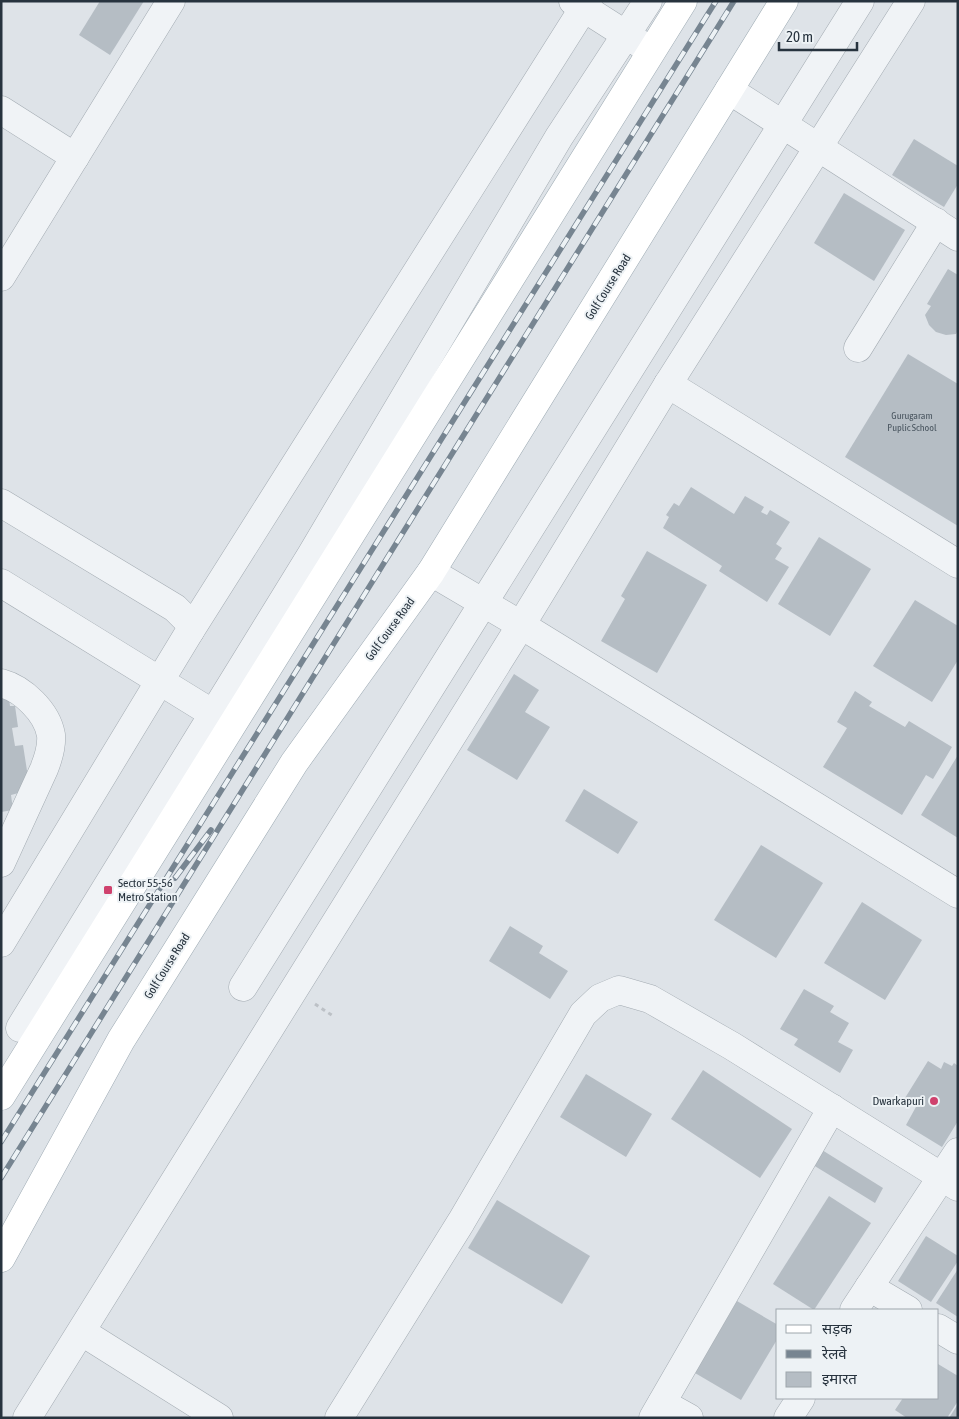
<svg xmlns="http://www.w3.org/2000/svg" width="959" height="1419" font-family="'Asap Condensed','Noto Sans Devanagari',sans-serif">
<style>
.building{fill:#b5bdc4}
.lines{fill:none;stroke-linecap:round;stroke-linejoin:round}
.minor-casing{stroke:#a3abb2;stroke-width:29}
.major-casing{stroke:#9daab3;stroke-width:29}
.path{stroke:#bcc1c6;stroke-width:3;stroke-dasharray:4 4;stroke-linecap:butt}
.minor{stroke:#f0f3f6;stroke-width:28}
.major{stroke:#fff;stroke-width:28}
.rail-casing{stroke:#778591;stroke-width:5.5}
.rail{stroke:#edf2f5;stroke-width:4;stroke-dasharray:11;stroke-linecap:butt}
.poi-dot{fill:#cf416d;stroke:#edf2f5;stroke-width:2}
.labels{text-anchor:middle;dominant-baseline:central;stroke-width:4;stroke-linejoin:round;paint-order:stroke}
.number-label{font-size:10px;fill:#4a5660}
.street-label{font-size:12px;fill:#27333e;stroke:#edf2f5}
.poi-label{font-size:12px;fill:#27333e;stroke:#edf2f5;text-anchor:start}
</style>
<rect width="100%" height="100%" fill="#dee3e8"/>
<g class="building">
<polygon points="100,1 144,1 110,55 79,35"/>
<polygon points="914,139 958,166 958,184 944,207 892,175"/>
<polygon points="844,193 905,230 874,281 814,243"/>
<polygon points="948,269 958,275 958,330 956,334 946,335 936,332 929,325 925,315 931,306 927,304"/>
<polygon points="908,354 958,384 958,526 845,457"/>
<polygon points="691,487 734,514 745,496 764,507 761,512 767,515 770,510 790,522 776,544 782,548 775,559 789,567 767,602 719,571 722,566 663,528 669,517 666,515 674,503 679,506"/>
<polygon points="819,537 871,569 830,636 778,604"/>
<polygon points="647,551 707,585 657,673 601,641 625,599 621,596"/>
<polygon points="915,600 958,626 958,660 932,702 873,666"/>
<polygon points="514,674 539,690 525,712 550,727 517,780 467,750"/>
<polygon points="855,691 872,702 869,706 905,727 909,721 952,747 933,779 926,775 902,815 823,767 847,728 837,722"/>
<polygon points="8,692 10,706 15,706 18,727 12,728 15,746 23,745 30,790 11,795 13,810 1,812 1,693"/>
<polygon points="958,755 958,838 921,815"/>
<polygon points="584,789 638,822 618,854 565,821"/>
<polygon points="761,845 823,883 776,958 714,920"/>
<polygon points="862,902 922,940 885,1000 824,963"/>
<polygon points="510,926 543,946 539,953 568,971 550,999 489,961"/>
<polygon points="804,989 834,1006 830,1012 849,1023 838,1042 853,1050 840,1073 794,1045 798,1039 780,1029"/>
<polygon points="928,1061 941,1069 944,1062 952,1066 954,1063 958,1066 958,1121 942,1147 906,1125 917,1105 905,1098"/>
<polygon points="703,1070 792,1129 760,1178 671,1119"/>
<polygon points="586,1074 652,1114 626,1157 560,1117"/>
<polygon points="814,1145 883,1188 875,1203 805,1160"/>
<polygon points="829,1196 871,1223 814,1310 773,1284"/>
<polygon points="497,1200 590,1256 562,1304 468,1248"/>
<polygon points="926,1236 958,1256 958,1261 931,1302 898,1281"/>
<polygon points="958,1269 958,1317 936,1303"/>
<polygon points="737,1301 778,1325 778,1338 741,1400 695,1373"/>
<polygon points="938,1364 958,1376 958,1401 947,1418 907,1418 895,1410 903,1398 938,1398"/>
<polygon points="958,1404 958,1418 949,1418"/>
</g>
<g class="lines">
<g class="minor-casing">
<g id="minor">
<polyline points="573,1 642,45"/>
<polyline points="729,90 958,237"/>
<polyline points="1,110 75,157"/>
<polyline points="1,277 171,1"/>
<polyline points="858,348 936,222"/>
<polyline points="668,384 958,564"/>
<polyline points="1,503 175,608 188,621 190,631 1,943"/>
<polyline points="431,572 521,625 958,894"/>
<polyline points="1,583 228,723"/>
<polyline points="190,631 588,1"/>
<path d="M1,683c22,6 46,29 50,52 1,11 -3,24 -7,34l-43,94"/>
<polyline points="243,987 860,1"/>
<polyline points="20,1028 311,555 559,137 648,1"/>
<polyline points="869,1287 908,1310"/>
<polyline points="854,1310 958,1152"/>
<polyline points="938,1328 958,1340"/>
<polyline points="82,1332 219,1418"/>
<polyline points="662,1403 689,1418"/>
<polyline points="27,1418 521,625 668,384 911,1"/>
<polyline points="339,1418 461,1222 583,1014 600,998 619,990 650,999 732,1046 958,1187"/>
<polyline points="653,1418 832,1108"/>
<polyline points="788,1418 801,1398"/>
</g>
</g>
<g class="major-casing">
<g id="major">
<polyline points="1,1096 683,1"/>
<polyline points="1,1258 121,1040 294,763 431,572 784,1"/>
</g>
</g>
<polyline class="path" points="315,1004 333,1016"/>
<use href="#minor" class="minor"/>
<use href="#major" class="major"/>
<g class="rail-casing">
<g id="rail">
<polyline points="175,878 211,830"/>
<polyline points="1,1142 716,1"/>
<polyline points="1,1178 734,1"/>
</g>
</g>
<use href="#rail" class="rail"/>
</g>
<g class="poi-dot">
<rect x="103" y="885" width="10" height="10" rx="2.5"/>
<circle cx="934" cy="1101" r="5"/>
</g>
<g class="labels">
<g class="number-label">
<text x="912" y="415">Gurugaram<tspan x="912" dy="12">Puplic School</tspan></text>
</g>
<g class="street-label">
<text transform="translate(608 287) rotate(-58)">Golf Course Road</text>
<text transform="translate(390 629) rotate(-54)">Golf Course Road</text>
<text transform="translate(167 966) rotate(-58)">Golf Course Road</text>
</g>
<g class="poi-label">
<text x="118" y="883">Sector 55-56<tspan x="118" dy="14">Metro Station</tspan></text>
<text x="924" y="1101" text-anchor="end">Dwarkapuri</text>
</g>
</g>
<rect width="959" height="1419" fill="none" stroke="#27333e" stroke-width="5"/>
<rect x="776" y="1309" width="162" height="90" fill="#edf2f5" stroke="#9ea6ac"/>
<rect x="786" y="1325" width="25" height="8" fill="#ffffff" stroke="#9ea6ac"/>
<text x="822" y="1334" font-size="15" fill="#27333e">सड़क</text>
<rect x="786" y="1350" width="25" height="8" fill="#778591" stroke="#9ea6ac"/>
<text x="822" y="1359" font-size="15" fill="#27333e">रेलवे</text>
<rect x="786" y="1372" width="25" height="15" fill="#b5bdc4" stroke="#9ea6ac"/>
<text x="822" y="1384" font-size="15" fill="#27333e">इमारत</text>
<path d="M779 42v8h78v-8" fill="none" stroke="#27333e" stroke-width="2.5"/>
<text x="786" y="42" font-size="15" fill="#27333e" stroke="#edf2f5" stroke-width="4" paint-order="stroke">20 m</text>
</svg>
